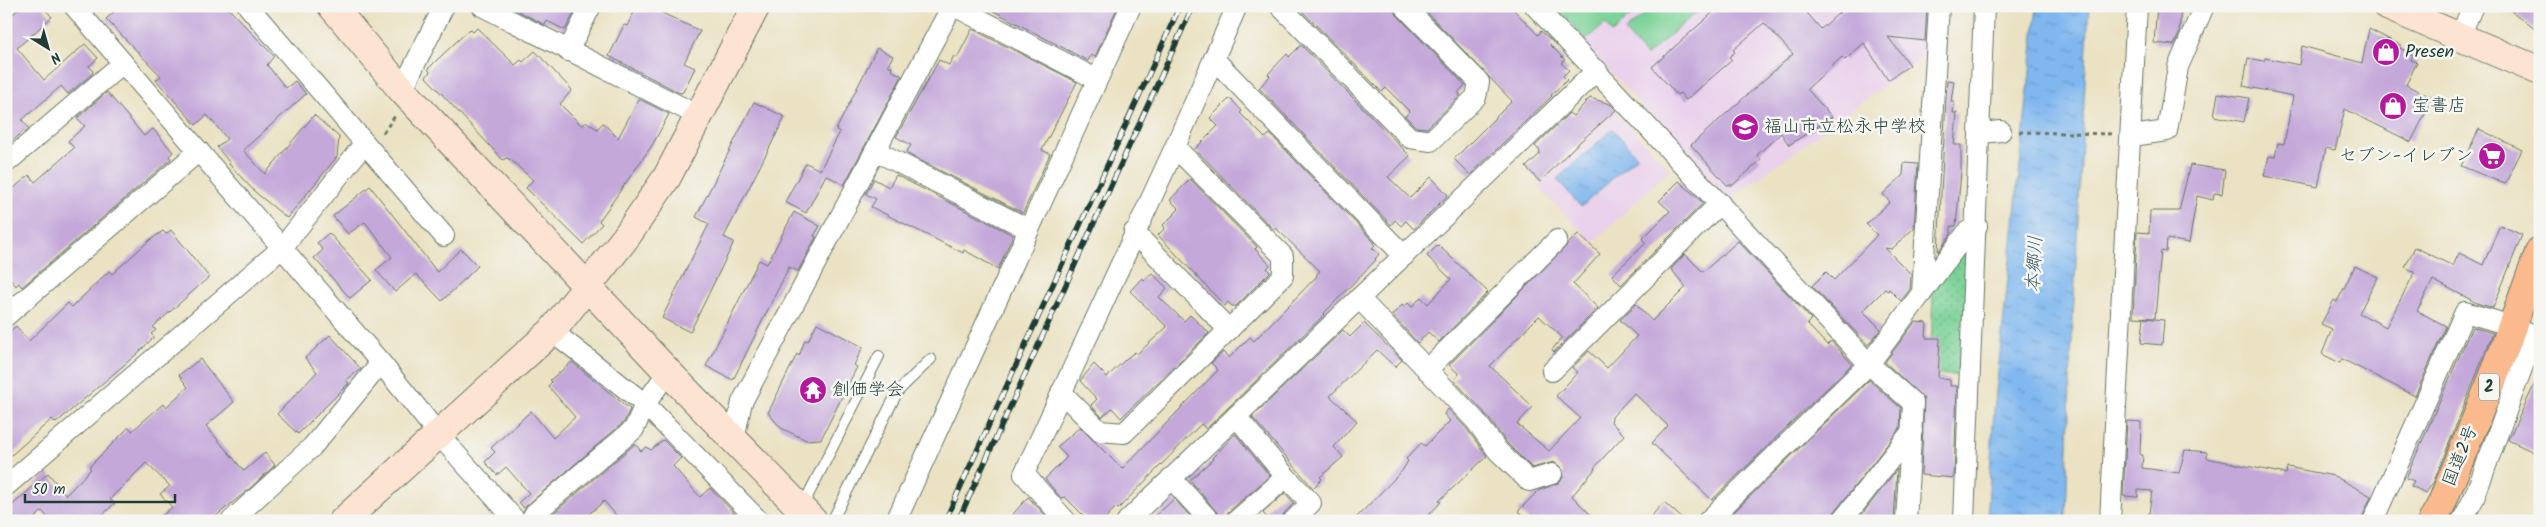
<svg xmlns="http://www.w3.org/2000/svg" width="2546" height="527" font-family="Kalam,'Klee One',sans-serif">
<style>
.built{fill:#ead1ec}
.grass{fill:#7cd297;stroke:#4e8866}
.park{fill:url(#park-dots);stroke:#4e8866}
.water{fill:url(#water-ripples);stroke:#507a92}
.building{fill:#c4a8da}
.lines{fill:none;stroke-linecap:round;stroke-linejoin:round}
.lane-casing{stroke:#676;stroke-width:12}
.street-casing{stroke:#676;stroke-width:22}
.secondary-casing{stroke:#676;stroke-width:30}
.highway-casing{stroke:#676;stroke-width:30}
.path{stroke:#676;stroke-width:3;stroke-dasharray:4 4;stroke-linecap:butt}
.lane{stroke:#fff;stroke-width:10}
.street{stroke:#fff;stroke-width:20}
.secondary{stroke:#fde3d1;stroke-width:28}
.highway{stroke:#fbba8d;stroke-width:28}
.rail-casing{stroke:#1f3d34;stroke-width:5.5}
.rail{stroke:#f6f6f2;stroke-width:4;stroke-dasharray:11;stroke-linecap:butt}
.labels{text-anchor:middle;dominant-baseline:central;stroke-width:5;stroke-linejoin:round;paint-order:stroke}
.shield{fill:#f6f6f2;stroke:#60746d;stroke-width:1}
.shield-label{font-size:16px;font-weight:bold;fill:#1f3d34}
.poi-label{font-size:18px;fill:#1f3d34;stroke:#f6f6f2;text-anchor:start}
.street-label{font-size:18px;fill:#1f3d34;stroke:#f6f6f2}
.water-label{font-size:19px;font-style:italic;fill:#375c63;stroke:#f6f6f2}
</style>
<defs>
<pattern id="park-dots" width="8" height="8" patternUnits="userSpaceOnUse" patternTransform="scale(1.25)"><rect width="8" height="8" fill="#7cd297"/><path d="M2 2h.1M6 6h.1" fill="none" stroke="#65ac7c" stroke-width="1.8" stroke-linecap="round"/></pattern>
<pattern id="water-ripples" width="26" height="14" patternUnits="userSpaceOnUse" patternTransform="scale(1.25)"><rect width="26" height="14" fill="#80b7ef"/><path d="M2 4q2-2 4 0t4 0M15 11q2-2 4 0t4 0" fill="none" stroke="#6896c2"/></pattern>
</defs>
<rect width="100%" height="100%" fill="#f6f6f2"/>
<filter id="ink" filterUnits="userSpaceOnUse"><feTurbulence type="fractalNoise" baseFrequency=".02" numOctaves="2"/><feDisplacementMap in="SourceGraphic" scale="10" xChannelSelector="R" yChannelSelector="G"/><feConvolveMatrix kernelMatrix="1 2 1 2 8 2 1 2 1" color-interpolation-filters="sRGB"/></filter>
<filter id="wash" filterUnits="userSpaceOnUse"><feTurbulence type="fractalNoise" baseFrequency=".0096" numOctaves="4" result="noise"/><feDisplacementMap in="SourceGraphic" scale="20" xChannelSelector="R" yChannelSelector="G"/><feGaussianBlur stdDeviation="1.12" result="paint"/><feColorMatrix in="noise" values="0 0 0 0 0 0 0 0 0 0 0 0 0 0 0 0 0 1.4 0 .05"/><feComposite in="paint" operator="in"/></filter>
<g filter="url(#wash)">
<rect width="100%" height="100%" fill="#ebe2c3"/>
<g class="built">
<polygon points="1549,6 1931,6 1928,54 1729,200"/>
<polygon points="1615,112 1670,169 1593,243 1538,187"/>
</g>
<g class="grass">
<polygon points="1555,6 1641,6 1612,33 1605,24 1586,40"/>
<polygon points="1654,6 1698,6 1700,9 1646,56 1625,31"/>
</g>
<polygon class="park" points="1970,244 1964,376 1930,374 1933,290"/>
<g class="water">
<polygon points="2037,6 2089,6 2070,379 2066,521 1987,521 1994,410"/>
<polygon points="1613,129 1637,156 1581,207 1557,179"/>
</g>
<g id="blocks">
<g class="building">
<polygon points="22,6 42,6 52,17 17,48 44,80 85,44 98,58 89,66 93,71 92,74 68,94 61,86 22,120 28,127 6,147 6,20"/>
<polygon points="120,6 226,6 274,56 267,65 286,88 295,81 306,94 243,150 265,174 314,115 339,137 337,157 287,218 255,192 229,164 230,163 217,147 227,139 207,115 196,125 156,80 161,76 106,19"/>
<polygon points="509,6 578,6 565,30 547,21 545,25"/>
<polygon points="637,6 661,6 658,11 700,31 684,63 695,68 683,92 680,93 609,56 624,25 627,26"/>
<polygon points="984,6 1118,6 1095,57 1091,55 1088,61"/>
<polygon points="1297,6 1392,6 1396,14 1465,85 1458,93 1461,95 1427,128 1416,127 1405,116 1410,112 1386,88 1382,92"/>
<polygon points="1421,6 1510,6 1538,35 1541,31 1553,42 1550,45 1565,60 1561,63 1569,70 1563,76 1567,80 1551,95 1552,96 1470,175 1454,159 1512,101"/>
<polygon points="1720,6 1801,6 1821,29 1847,6 1927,6 1925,41 1888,37 1910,65 1888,80 1864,43 1845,60 1842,57 1807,89 1832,117 1789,145 1781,133 1757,155 1761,160 1733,185 1727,185 1691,145 1793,54 1764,23 1733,50 1735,52 1729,57 1732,60 1686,100 1680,93 1677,95 1652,67"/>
<polygon points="2157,6 2181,6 2179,34 2174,45 2154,43"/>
<polygon points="2505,6 2540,6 2540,33"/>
<polygon points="477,28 515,65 521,60 523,62 535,51 572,90 560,104 582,126 587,122 597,129 603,123 618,138 639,99 669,114 653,144 599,221 602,224 583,244 526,188 533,180 511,160 506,158 503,160 426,77 430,72 428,69 438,59 470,29 473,32"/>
<polygon points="972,29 1077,82 1042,150 1050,154 1023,213 906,153 911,145 896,137 939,60 949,65 954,56 957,58"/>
<polygon points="2369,29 2402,46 2400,48 2413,55 2411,60 2417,62 2406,85 2433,98 2411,142 2345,109 2335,150 2326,148 2318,187 2264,176 2269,156 2275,157 2278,143 2284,144 2293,96 2243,86 2248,58 2264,61 2265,58 2299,65 2302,46 2362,63"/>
<polygon points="1301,45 1410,156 1388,177 1410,198 1431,177 1448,195 1414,229 1406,221 1401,226 1395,220 1391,225 1259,88 1270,76 1268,74 1287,54 1289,57"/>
<polygon points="877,48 893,56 888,65 892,67 891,70 902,76 844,185 826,175 806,213 785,202 806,163 820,170 840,132 836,130"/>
<polygon points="1947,80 1954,81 1951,102 1954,102 1953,113 1957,113 1954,145 1961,145 1961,172 1956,226 1951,226 1951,234 1938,252"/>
<polygon points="107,92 144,136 153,129 173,152 169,156 171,159 22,287 19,283 16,286 6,274 6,195 29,175 35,182 74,148 68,141 85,126 77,118"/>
<polygon points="2218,93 2249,98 2244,122 2214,116"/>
<polygon points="1230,98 1242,111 1240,113 1265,138 1270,134 1374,242 1375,245 1372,248 1379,254 1375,259 1376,260 1324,313 1325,314 1206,429 1201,424 1118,509 1116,507 1103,521 1089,521 1065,497 1061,498 1045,479 1067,457 1057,447 1080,427 1122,469 1218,370 1211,363 1223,352 1229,358 1250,337 1254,341 1317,276 1316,275 1320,271 1276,228 1274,230 1195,149 1218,126 1210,118"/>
<polygon points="1590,98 1610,104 1616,110 1573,148 1540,182 1526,167 1539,155 1540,151 1535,146 1569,113 1573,116"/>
<polygon points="754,102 785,117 724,237 734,242 690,332 662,318 709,224 696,217"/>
<polygon points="2479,129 2522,150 2505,184 2461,166"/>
<polygon points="1904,163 1918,164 1914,228 1892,249 1885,248 1911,274 1910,289 1901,301 1889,289 1888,291 1885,289 1863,311 1881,329 1868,345 1812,286 1826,272 1834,280 1877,235 1866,224 1890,202 1883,194 1903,175"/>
<polygon points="2190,165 2225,170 2222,194 2214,193 2213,200 2197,196 2189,243 2167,239 2166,252 2161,251 2155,318 2133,317 2137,232 2149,233 2150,211 2179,211"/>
<polygon points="896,175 1013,235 998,269 964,250 963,253 871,207 876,199 866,194 874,179 889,187"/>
<polygon points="1190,179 1257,247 1255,249 1270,265 1267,268 1270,272 1236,306 1232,306 1228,302 1225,306 1158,235 1165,228 1163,225 1179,209 1170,200"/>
<polygon points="1679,181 1703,203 1621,285 1612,275 1646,243 1642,239 1670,211 1659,201"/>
<polygon points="370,186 437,272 461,249 478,266 442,301 416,274 395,292 376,270 392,257 365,222 348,234 333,216"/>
<polygon points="794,212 820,226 814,236 816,237 798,271 789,267 733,380 706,366 759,260 767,264"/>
<polygon points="2500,225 2522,235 2493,308 2477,303 2433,280 2417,311 2446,326 2415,396 2342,359 2340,363 2322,354 2332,329 2321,324 2334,300 2337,302 2355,266 2378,277 2359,313 2386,327 2415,272 2405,267 2415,247 2453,266 2459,253 2483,265"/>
<polygon points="171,230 209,277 153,327 156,330 151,334 154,337 138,353 56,423 52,419 6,460 6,335 16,326 29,341 68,303 72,307 109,271 112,274 151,239 163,231 166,234"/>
<polygon points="329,233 372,280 350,298 314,258 323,250 317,243"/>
<polygon points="1578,234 1600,254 1573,284 1598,308 1554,352 1552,350 1562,337 1539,316 1490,366 1533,407 1517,424 1549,451 1580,418 1556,396 1578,372 1572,368 1589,351 1607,368 1637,336 1620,320 1636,304 1652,321 1686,287 1671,269 1685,254 1703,272 1738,241 1811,319 1807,324 1827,345 1831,341 1852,364 1712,500 1652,443 1668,426 1634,393 1612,417 1611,422 1624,435 1594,468 1595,469 1572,496 1597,521 1529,521 1518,511 1538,491 1560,482 1563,477 1563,470 1554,462 1532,468 1507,443 1484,412 1454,380 1459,374 1449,365"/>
<polygon points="1438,245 1488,292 1439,342 1428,332 1418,343 1392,315 1402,305 1404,307 1408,303 1412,307 1421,297 1428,304 1451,279 1427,256"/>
<polygon points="1152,273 1167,288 1159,297 1184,321 1190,315 1209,333 1121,418 1112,408 1102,417 1091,405 1097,399 1080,381 1094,364 1107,377 1127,358 1135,352 1137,354 1167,327 1130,291 1142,278 1144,280"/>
<polygon points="2144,318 2164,320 2162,345 2141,343"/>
<polygon points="1915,322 1927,323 1926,338 1940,338 1938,378 1950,380 1950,386 1957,386 1954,478 1921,475 1924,399 1885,362"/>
<polygon points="817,323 863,347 854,365 857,367 821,439 806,440 781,428 768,413 797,354 799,356 805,340 808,341"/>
<polygon points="1364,323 1402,360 1395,367 1377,350 1330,396 1357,421 1334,447 1343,457 1320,477 1322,479 1313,488 1252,417 1343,330 1350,337"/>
<polygon points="2472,327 2493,333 2434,481 2426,493 2411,486 2414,481 2406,478"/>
<polygon points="330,335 361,369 346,380 349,384 346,386 298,434 277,414 317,372 305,358"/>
<polygon points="200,359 234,402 206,426 244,471 265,453 275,465 248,490 210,521 156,521 172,507 160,494 170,486 146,463 110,499 114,504 96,521 51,521 42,511 32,521 6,521 6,511 48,473 66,495 91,469 89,467 129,427 132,431 163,404 166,407 188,387 179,375"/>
<polygon points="572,362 630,409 624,422 524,508 519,502 529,493 506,467 497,475 485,462 495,452 491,448 531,411 553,438 575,417 548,386 552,382 550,380"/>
<polygon points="2540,373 2540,455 2508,440"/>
<polygon points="1869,380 1901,408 1900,428 1833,514 1830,521 1741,521 1733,513"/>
<polygon points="1448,409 1466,428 1487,456 1439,501 1441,502 1423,521 1353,521 1402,471 1408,461 1406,459 1421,443 1425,446 1450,421 1444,414"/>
<polygon points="2127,421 2141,422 2140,455 2143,455 2142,468 2179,473 2185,450 2207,452 2207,458 2286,474 2287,467 2334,476 2371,496 2361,521 2331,521 2331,517 2302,512 2301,521 2148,521 2152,491 2138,490 2138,497 2123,496"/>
<polygon points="1235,434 1270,476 1228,512 1224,521 1190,480 1213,459 1212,458"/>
<polygon points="663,440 681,458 673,466 700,497 710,488 742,521 621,521 604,501 581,521 544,521 635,444 641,451 646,447 651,450"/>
<polygon points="1897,469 1894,521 1857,521"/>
<polygon points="1285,493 1294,503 1284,513 1281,521 1270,521 1263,513"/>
<polygon points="1028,497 1046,516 1041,521 1007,521"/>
<polygon points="1174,499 1190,516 1185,521 1150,521"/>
<polygon points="1664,502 1685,521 1647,521"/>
</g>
</g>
</g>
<g filter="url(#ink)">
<use href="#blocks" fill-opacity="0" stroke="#676" stroke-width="1"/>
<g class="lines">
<g class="lane-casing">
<g id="lane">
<polyline points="802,507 879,356"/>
<polyline points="832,521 898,391 931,359"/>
</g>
</g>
<g class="street-casing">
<g id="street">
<polyline points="74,6 381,363 439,435 516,521"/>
<polyline points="248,6 444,236"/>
<polyline points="482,6 699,116"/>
<polyline points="954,6 1096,79"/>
<polyline points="1280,6 1410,138 1431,141 1476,97 1479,82 1404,6"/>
<polyline points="1535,6 1869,364 1913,403 1906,521"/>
<polyline points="2460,36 2473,6"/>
<polyline points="568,51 591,6"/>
<polyline points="1214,59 1404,256"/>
<polyline points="402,90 444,6"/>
<polyline points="1981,133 2001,131"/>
<polyline points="2132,136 2167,131 2178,67 2204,6"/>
<polyline points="876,151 1028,229"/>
<polyline points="6,163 123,63"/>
<polyline points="1134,232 1229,330"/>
<polyline points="1922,293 1939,6"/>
<polyline points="1359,298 1475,420 1498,451 1529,481 1552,474"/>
<polyline points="6,316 199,151"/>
<polyline points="552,331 645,404 759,521"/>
<polyline points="1427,370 1557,240"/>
<polyline points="1552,371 1720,203"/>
<polyline points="1061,392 1100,431 1124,433 1283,276 1283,256 1175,147"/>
<polyline points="734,439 742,402 952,6"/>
<polyline points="1286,477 1311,503 1293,521"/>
<polyline points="1171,478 1210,521"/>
<polyline points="6,486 282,248 364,144"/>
<polyline points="231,521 312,447 381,363"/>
<polyline points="530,521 535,513 634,429 645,404 668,372"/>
<polyline points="896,521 1131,6"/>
<polyline points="1066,521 1024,474 1175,147 1237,6"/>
<polyline points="1127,521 1597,70"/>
<polyline points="1236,521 1286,477 1236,416"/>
<polyline points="1708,521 1869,364 1968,231 1977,226"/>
<polyline points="1842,521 1912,431"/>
<polyline points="1964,521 1984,6"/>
<polyline points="2110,521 2137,6"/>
<polyline points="2373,521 2465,312 2512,326 2540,339"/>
<polyline points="2462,521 2474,498 2534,336"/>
</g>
</g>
<g class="secondary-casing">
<g id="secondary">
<polyline points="332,6 402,90 668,372 813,521"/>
<polyline points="2387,6 2540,71"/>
<polyline points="343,521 552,331 626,237 667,177 756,6"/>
</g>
</g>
<g class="highway-casing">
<polyline id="highway" points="2432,521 2441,505 2496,370 2540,250"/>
</g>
<g class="path">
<polyline points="2019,132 2113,134"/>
<polyline points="383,133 395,116"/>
</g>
<use href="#lane" class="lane"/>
<use href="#street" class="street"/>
<use href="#secondary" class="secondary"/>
<use href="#highway" class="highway"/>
<g class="rail-casing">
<g id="rail">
<polyline points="945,521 1180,6"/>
<polyline points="958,521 1193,6"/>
</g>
</g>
<use href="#rail" class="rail"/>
</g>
</g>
<defs>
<g id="shop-disc" transform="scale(1.4375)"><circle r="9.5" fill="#b5179e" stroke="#f6f6f2"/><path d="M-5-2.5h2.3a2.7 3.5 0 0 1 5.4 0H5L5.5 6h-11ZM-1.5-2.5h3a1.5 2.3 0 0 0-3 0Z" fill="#fff"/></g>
<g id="school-disc" transform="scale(1.4375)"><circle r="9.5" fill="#b5179e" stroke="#f6f6f2"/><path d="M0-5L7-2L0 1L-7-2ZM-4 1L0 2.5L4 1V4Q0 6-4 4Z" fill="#fff"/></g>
<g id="supermarket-disc" transform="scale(1.4375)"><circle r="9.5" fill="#b5179e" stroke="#f6f6f2"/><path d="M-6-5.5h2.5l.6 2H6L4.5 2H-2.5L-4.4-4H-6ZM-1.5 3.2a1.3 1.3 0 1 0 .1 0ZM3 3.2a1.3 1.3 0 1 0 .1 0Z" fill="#fff"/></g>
<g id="temple-disc" transform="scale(1.4375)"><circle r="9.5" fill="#b5179e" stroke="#f6f6f2"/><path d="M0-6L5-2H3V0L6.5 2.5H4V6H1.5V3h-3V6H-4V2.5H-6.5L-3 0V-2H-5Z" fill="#fff"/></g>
</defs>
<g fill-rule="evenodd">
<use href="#shop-disc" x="2386" y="52"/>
<use href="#shop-disc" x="2393" y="106"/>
<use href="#school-disc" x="1745" y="127"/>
<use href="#supermarket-disc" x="2492" y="156"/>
<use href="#temple-disc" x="813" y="390"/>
</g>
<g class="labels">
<rect class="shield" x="2479" y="373.5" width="20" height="27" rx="4"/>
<g class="shield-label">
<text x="2489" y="387">2</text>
</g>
<g class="poi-label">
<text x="2405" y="52">Presen</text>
<text x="2412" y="106">宝書店</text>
<text x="1764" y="127">福山市立松永中学校</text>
<text x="2473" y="156" text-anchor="end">セブン-イレブン</text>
<text x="832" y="390">創価学会</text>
</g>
<g class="street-label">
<text transform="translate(2461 456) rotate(-68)">国道2号</text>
</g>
<g class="water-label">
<text transform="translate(2035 264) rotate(-87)">本郷川</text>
</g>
</g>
<rect width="2546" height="527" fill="none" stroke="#f6f6f2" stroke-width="25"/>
<g transform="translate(48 48) rotate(143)" stroke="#f6f6f2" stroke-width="4" paint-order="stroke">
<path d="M0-4L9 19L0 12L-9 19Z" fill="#1f3d34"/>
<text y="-8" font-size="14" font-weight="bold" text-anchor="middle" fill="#1f3d34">N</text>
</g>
<path d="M25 494v8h150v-8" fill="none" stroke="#1f3d34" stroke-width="2.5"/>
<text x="32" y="494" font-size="15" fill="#1f3d34" stroke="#f6f6f2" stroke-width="4" paint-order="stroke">50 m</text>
</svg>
